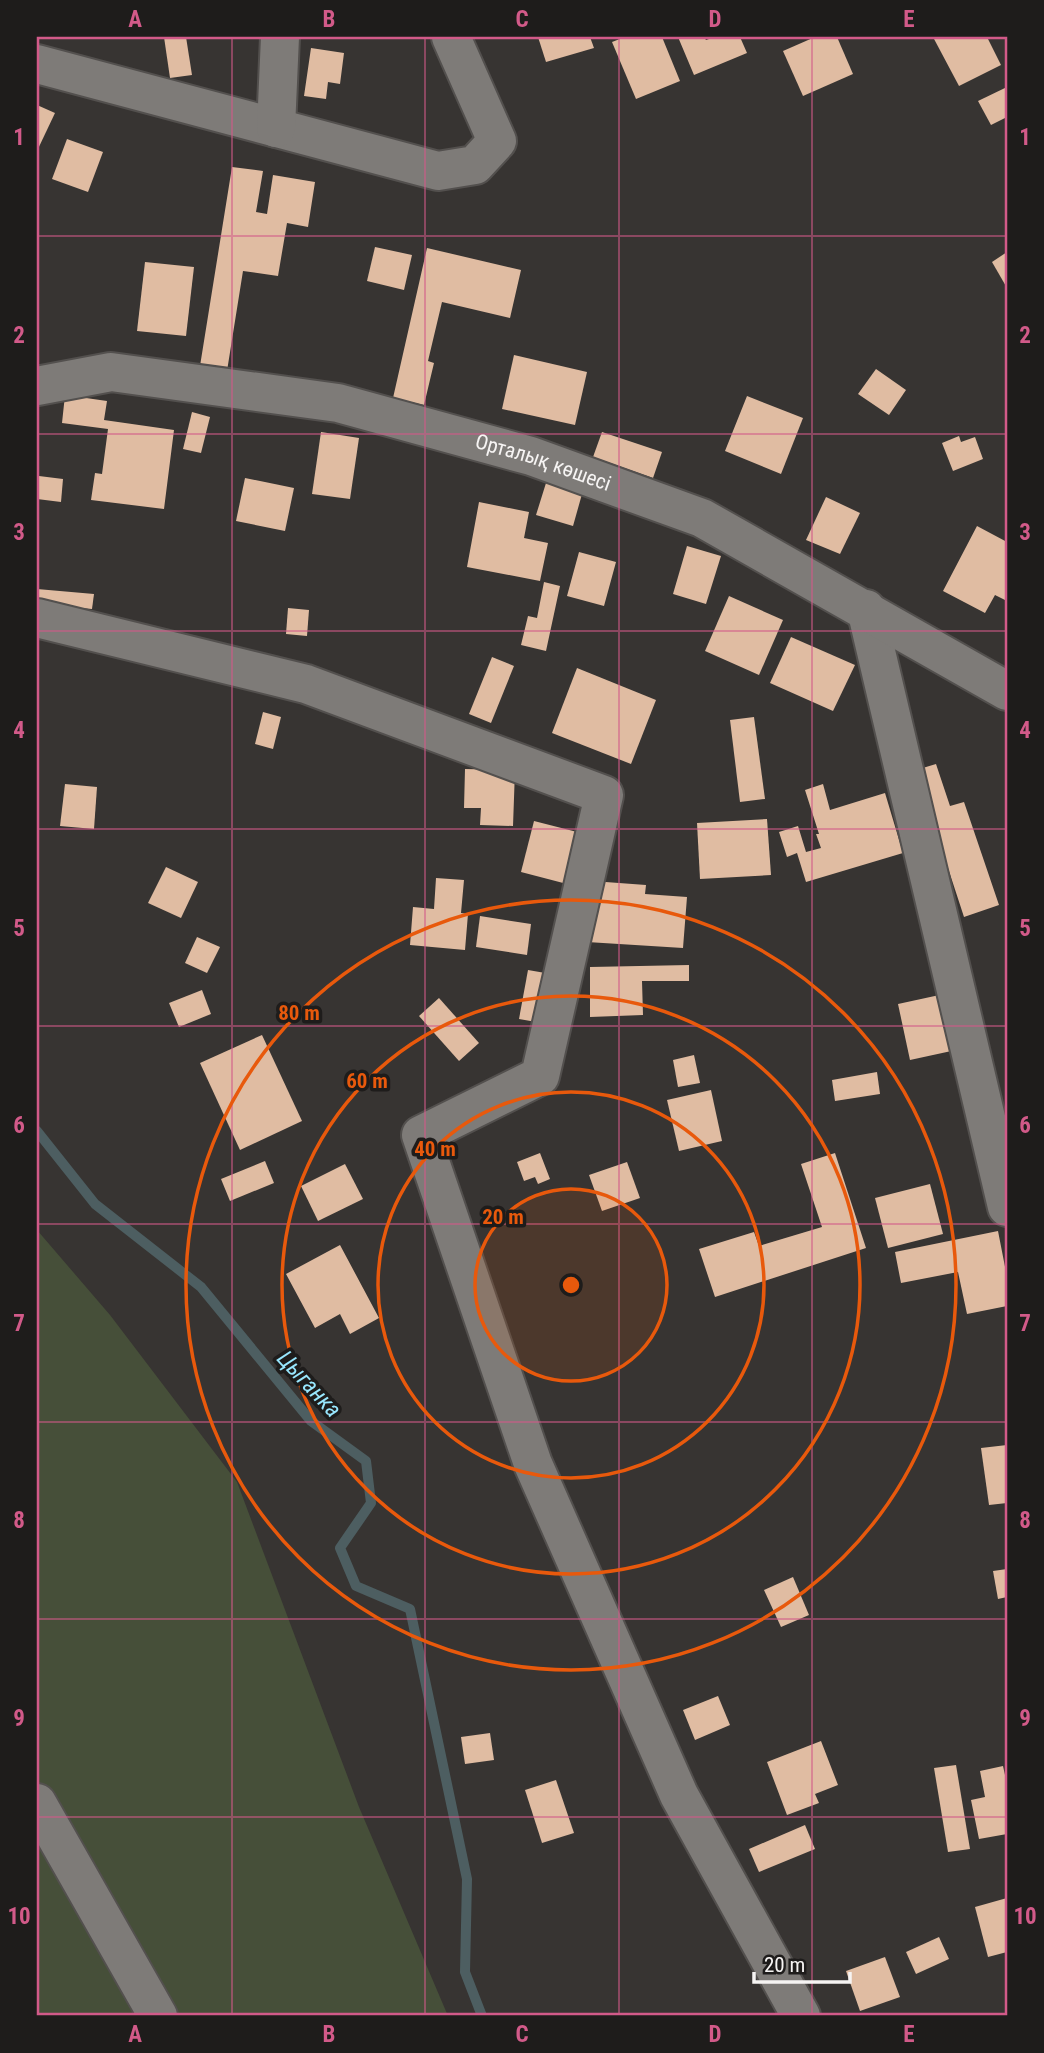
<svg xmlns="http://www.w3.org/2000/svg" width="1044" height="2053" font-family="'Roboto Condensed',sans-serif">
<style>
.green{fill:#464f39}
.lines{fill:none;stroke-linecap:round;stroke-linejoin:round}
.stream{stroke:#4d5e61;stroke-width:10}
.building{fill:#e0bca2}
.street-casing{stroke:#53504e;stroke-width:42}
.secondary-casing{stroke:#53504e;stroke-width:42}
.street{stroke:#7e7b78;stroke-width:38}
.secondary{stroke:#7e7b78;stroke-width:38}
.grid{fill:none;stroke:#d25a89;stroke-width:2;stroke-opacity:0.55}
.ring{fill:none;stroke:#e8590c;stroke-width:3.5}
.labels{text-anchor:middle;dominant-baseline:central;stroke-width:7;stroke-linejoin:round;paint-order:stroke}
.street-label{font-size:21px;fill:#f6f4f3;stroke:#1e1c1b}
.water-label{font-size:23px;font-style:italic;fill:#98e7fe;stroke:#1e1c1b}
.centre{fill:#e8590c;stroke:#1e1c1b;stroke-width:3.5}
.ring-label{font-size:21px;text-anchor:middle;font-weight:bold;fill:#e8590c;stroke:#1e1c1b;stroke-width:7;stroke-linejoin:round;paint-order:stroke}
.neatline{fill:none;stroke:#d25a89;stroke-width:2.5}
.grid-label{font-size:23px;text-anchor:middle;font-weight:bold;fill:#d25a89}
</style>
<rect width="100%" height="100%" fill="#373432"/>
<polygon class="green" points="37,1230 110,1315 237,1482 359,1807 448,2016 37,2016"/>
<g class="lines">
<polyline class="stream" points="37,1131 95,1204 201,1287 311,1421 366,1461 371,1503 340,1548 356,1586 410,1609 467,1879 465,1972 482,2016"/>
</g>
<g class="building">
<polygon points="164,37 186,37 192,75 170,78"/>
<polygon points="538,37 590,37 594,48 546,62"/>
<polygon points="625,37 662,37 680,81 636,99 612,42"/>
<polygon points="678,37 704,37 706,40 715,37 740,37 747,53 694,75"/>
<polygon points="815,37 837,37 853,74 803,96 783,51"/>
<polygon points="933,37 987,37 1001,65 959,86"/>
<polygon points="311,48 344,53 340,84 328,82 326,99 304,96"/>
<polygon points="1007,87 1007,117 991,125 978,101"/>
<polygon points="37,105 55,113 37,151"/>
<polygon points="67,139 103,152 88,192 52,179"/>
<polygon points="232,167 263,171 256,212 267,214 273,175 315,182 308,227 287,223 278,276 243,271 227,371 200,366"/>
<polygon points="375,247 412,255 404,290 367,281"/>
<polygon points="427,248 521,270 510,318 442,302 428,361 434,363 424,405 393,398"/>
<polygon points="1007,252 1007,288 992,262"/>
<polygon points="145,262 194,267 186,336 137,331"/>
<polygon points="514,355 587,372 575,425 502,409"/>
<polygon points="876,369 906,390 889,415 858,394"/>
<polygon points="65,395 107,401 104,420 174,430 164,509 91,500 95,473 102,474 108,429 62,423"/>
<polygon points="747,396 803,418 781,474 725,451"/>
<polygon points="192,412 210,417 201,453 183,449"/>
<polygon points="321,432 359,438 350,499 312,494"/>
<polygon points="602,432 662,452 653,478 593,457"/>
<polygon points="959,436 961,442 975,437 983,459 953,471 942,443"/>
<polygon points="39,476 63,479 61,502 37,499"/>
<polygon points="245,478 294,488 285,531 236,521"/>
<polygon points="546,483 582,494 573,526 536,515"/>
<polygon points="826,497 860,513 840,554 806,540"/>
<polygon points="479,502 529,512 524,538 548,543 540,581 467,567"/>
<polygon points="977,526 1007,542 1007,601 995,595 985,613 943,591"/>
<polygon points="687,546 721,556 706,604 673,594"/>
<polygon points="579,552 616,562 604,606 567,596"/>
<polygon points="544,582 560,586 546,651 521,645 528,616 537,618"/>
<polygon points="37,589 94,594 92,609 37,604"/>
<polygon points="729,596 783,620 759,675 705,651"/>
<polygon points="288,608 309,610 307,636 286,634"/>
<polygon points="791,637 855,665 833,711 770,683"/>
<polygon points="492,657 514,666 491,723 469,714"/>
<polygon points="577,668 656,700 631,764 552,733"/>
<polygon points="263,712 281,717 273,749 255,744"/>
<polygon points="754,717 765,799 740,802 730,720"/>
<polygon points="936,764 950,806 964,802 999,905 964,917 916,770"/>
<polygon points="465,769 515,770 513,826 480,825 481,808 464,808"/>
<polygon points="65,784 97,787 94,829 60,826"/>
<polygon points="823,784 830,810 885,793 903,853 806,882 797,853 787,857 779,832 798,826 806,852 821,848 816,834 819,834 805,790"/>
<polygon points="767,819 771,875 700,879 697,823"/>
<polygon points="534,821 581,833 567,884 521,872"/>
<polygon points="166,867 198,882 181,918 148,903"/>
<polygon points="436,878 464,880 461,913 468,914 465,950 410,945 413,907 434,909"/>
<polygon points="592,881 646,885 645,894 687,897 683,948 587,942"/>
<polygon points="480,916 531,924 527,955 476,947"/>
<polygon points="197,937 220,947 207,973 185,963"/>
<polygon points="689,965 689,981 642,981 643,1015 590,1017 590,967"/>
<polygon points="528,970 551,974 542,1023 519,1019"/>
<polygon points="202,990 211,1014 179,1027 169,1003"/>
<polygon points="944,994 956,1050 910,1060 898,1004"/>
<polygon points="439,998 479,1043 459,1061 419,1016"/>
<polygon points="262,1035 302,1121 240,1150 200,1063"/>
<polygon points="694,1055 700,1083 678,1087 673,1060"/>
<polygon points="877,1072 880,1094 835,1101 832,1080"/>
<polygon points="711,1090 722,1141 679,1151 667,1100"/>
<polygon points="540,1153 550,1179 538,1184 535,1177 524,1181 517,1162"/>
<polygon points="835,1153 866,1248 715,1297 699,1249 754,1232 759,1246 822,1227 801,1164"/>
<polygon points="265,1161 274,1183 230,1201 221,1179"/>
<polygon points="627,1162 640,1198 602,1211 589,1175"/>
<polygon points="345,1164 363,1199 318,1221 301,1186"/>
<polygon points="930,1184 943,1234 888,1248 875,1198"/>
<polygon points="998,1231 1007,1277 1007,1306 967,1314 958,1272 901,1283 895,1252"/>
<polygon points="340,1245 379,1318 350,1334 340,1314 315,1328 286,1274"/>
<polygon points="1007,1445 1007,1503 989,1505 981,1448"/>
<polygon points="1007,1569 1007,1597 998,1599 993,1571"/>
<polygon points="793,1577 809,1615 781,1627 764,1590"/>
<polygon points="718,1696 730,1725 695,1740 683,1710"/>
<polygon points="490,1733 494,1760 465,1764 461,1737"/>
<polygon points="821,1741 838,1785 815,1794 819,1803 787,1815 767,1762"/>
<polygon points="956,1765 970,1849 948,1852 934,1768"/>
<polygon points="1003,1766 1007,1784 1007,1834 979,1839 971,1800 985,1797 980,1771"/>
<polygon points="556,1780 574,1833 542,1843 525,1790"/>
<polygon points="805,1825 815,1849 759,1872 749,1849"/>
<polygon points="1007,1898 1007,1952 988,1957 975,1907"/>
<polygon points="939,1937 949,1959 916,1974 906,1952"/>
<polygon points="885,1957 900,1997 860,2011 846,1971"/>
</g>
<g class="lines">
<g class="street-casing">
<g id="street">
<polyline points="37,64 438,171 475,165 497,141 451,37"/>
<polyline points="276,128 280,37"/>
<polyline points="866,609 1007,1207"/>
<polyline points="37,618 306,684 604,795 540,1076 421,1135 533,1464 679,1795 801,2016"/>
<polyline points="37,1803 158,2016"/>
</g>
</g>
<g class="secondary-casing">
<g id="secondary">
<path id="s1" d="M37,386l74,-14 227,31 193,53 171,62 305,173"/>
</g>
</g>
<use href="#street" class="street"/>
<use href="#secondary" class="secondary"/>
</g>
<path class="grid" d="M232,37v1979M425,37v1979M619,37v1979M812,37v1979M37,236h970M37,434h970M37,631h970M37,829h970M37,1026h970M37,1224h970M37,1422h970M37,1619h970M37,1817h970"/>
<circle cx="571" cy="1285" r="96" fill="#e8590c" fill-opacity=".12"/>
<g class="ring">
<circle cx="571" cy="1285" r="96"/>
<circle cx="571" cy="1285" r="193"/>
<circle cx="571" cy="1285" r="289"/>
<circle cx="571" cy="1285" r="385"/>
</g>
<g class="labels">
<g class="street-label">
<text stroke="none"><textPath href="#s1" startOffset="518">Орталық көшесі</textPath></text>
</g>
<g class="water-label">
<text transform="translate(309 1384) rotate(47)">Цыганка</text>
</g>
</g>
<circle cx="571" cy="1285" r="10" class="centre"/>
<g class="ring-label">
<text x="299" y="1020">80 m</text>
<text x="367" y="1088">60 m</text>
<text x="435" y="1156">40 m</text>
<text x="503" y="1224">20 m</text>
</g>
<rect width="1044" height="2053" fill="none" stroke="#1e1c1b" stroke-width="77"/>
<path d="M754 1972v10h96v-10" fill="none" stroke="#f6f4f3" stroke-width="3.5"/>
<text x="764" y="1972" font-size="21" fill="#f6f4f3" stroke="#1e1c1b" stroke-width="5" paint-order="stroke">20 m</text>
<rect x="38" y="38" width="968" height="1976" class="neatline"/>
<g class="grid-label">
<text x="135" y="27">A</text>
<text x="329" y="27">B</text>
<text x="522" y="27">C</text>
<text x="715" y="27">D</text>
<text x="909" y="27">E</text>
<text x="19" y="145">1</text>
<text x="1025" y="145">1</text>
<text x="19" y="343">2</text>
<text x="1025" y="343">2</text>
<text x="19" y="540">3</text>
<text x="1025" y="540">3</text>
<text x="19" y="738">4</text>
<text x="1025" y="738">4</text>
<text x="19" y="936">5</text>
<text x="1025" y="936">5</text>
<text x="19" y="1133">6</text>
<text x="1025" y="1133">6</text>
<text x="19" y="1331">7</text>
<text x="1025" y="1331">7</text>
<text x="19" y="1528">8</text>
<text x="1025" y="1528">8</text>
<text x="19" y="1726">9</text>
<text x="1025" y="1726">9</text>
<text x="19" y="1924">10</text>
<text x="1025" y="1924">10</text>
<text x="135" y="2042">A</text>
<text x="329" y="2042">B</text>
<text x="522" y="2042">C</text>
<text x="715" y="2042">D</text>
<text x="909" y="2042">E</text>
</g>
</svg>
